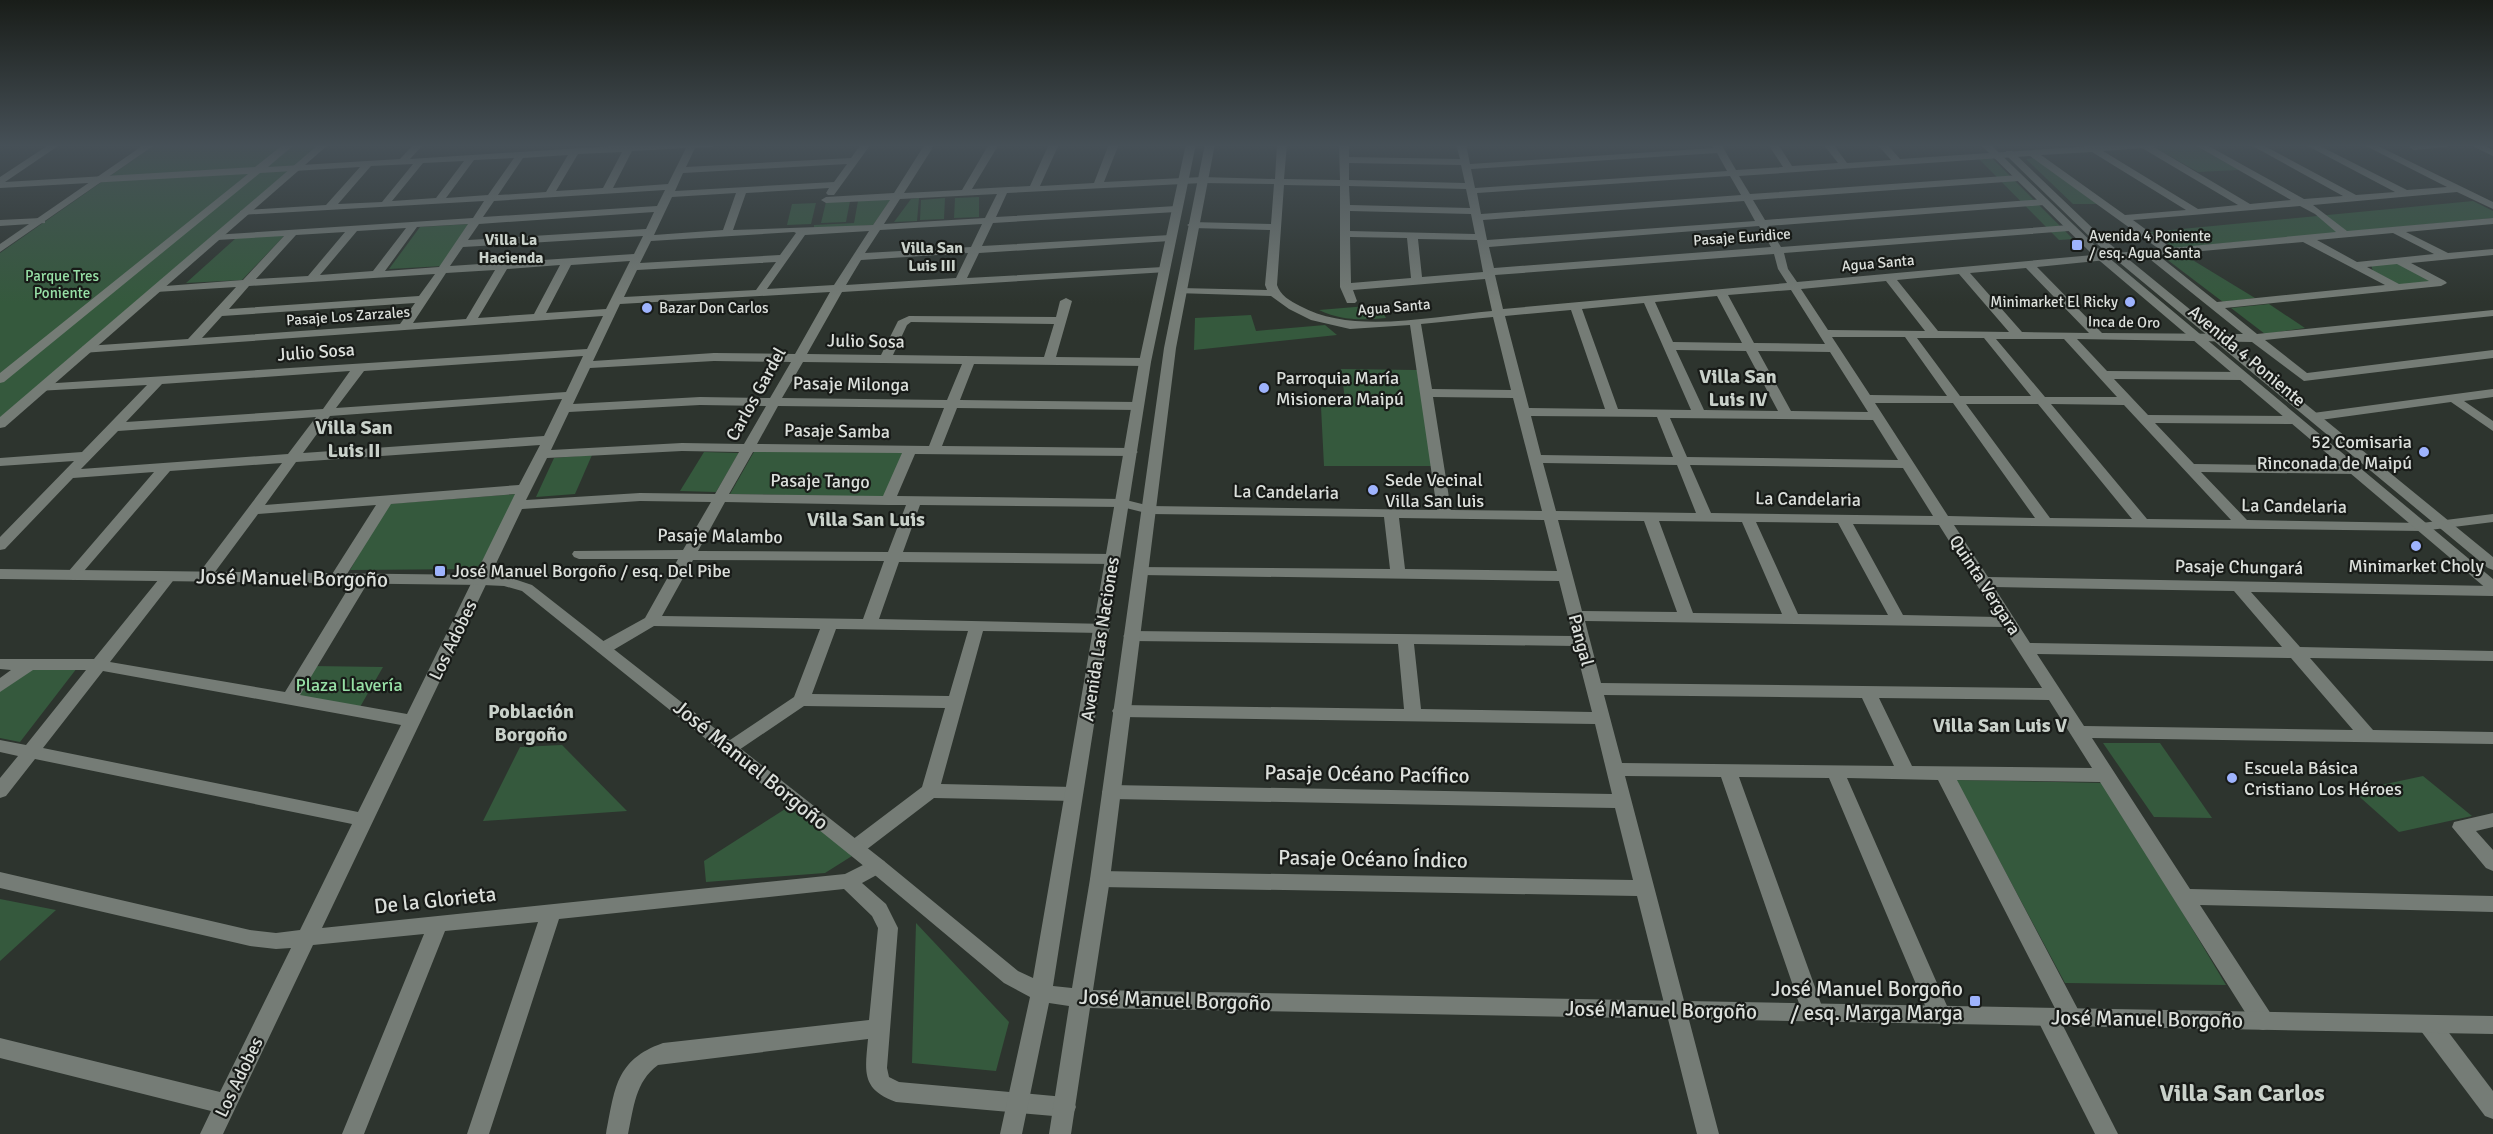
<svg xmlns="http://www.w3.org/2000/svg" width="2493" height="1134" font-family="Signika,sans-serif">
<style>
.green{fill:#35593d}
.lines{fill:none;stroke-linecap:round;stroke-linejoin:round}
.street{fill:#757c76;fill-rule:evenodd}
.secondary{fill:#757c76;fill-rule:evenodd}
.poi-dot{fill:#9eb3fd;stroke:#181b18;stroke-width:2}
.labels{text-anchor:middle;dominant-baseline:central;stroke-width:4.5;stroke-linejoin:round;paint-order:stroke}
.far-poi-label{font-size:15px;fill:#dce0dc;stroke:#181b18;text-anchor:start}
.far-street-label{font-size:15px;fill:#dce0dc;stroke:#181b18}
.far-park-label{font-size:15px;fill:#97e0a6;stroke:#181b18}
.far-neighbourhood-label{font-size:16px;font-weight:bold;fill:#c9d1ca;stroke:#181b18}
.street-label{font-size:18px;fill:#dce0dc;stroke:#181b18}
.poi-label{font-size:18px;fill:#dce0dc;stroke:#181b18;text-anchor:start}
.park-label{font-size:18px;fill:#97e0a6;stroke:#181b18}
.neighbourhood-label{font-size:20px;font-weight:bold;fill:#c9d1ca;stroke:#181b18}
.near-street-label{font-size:21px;fill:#dce0dc;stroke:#181b18}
.near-poi-label{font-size:21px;fill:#dce0dc;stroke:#181b18;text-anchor:end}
.near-neighbourhood-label{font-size:24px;font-weight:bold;fill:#c9d1ca;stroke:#181b18}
</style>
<rect width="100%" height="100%" fill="#2d342e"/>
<g class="green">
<polygon points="156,144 322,144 0,420 0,253"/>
<polygon points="2194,145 2239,170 2198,172 2154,147"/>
<polygon points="1978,158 1992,158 2073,239 2059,240"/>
<polygon points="2034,158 2098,204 2073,204 2026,159"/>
<polygon points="979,197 979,217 954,218 955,198"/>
<polygon points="919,198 917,221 894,222 911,199"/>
<polygon points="945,198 944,219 920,220 921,200"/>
<polygon points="891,199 873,225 814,229 814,225 854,223 858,201"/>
<polygon points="850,201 846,222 821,223 826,202"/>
<polygon points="2473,201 2493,211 2493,218 2174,248 2150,232"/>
<polygon points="816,203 811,224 787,225 792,204"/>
<polygon points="470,224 443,266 389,269 420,227"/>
<polygon points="285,235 242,280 186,283 236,238"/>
<polygon points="2186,256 2255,298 2223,302 2165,258"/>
<polygon points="2397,263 2435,282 2402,286 2373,271 2371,265"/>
<polygon points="2269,304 2305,328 2265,334 2231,308"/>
<path d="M1379,305l7,13c-25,2 -44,3 -67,-8z"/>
<polygon points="1251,315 1256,331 1325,325 1337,335 1194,350 1195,318"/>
<polygon points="1341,369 1417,370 1432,466 1324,466 1321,407 1346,407"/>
<polygon points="755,450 903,452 885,497 730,494"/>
<polygon points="704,452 739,453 716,492 680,491"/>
<polygon points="592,455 575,494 536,497 554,458"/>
<polygon points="516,494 483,564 477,569 350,570 388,504"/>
<polygon points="313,666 383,667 360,707 294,696"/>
<polygon points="77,668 20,742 0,738 0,690 28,669"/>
<polygon points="2103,743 2160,743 2212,818 2154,817"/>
<polygon points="562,745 627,811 483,821 520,747"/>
<polygon points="2423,776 2472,816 2399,832 2353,791"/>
<polygon points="1956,780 2105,783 2226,985 2065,983"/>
<polygon points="793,804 852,856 825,873 706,882 704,861"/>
<polygon points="0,899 56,910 0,961"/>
<polygon points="916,923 1009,1022 996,1071 912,1063"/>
</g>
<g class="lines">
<g class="street">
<path d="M50,144h11l-56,38 250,-15 29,-23h11l-27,23 132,-8 14,-15h10l-14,15 219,-14 88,-1 -5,3 -17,1 -9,19 165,-9 10,-14h10l-37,51h-6l-2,-2 3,-5 -83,5 -13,37 140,-5 17,-25 -64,3 -5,-3 5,-3 68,-4 31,-49h10l-31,49 58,-3 27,-46h10l-27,45 58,-3 19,-42h10l-19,42 54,-3 15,-39h10l-15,38 98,-5 73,2 2,-35h10l-3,35 56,1 -1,-36h10v13l111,2 -4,-15h10l4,20 244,-16 -3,-4h10l15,26 47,-3 -15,-23h10l14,22 46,-3 -15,-19h10l14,19 44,-3 -14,-16h10l13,15 221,-15h46l-13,3 96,57 41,-4 -98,-56h12l99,55 39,-3 -94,-52h12l95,51 39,-3 -91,-48h12l91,46 40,-3 -85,-43h12l119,58v7l-36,-17 -144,13 34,26 146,-13v6l-87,8 42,21 45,-4v6l-82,8 34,18 2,2 -6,3 -216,22 32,26 236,-24v6l-228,24 42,33 186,-23v8l-189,23 -52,-39 -175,-3 30,32 136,1 6,4 -6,4 -129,-1 34,36 148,1 6,4 -6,4 -141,-1 39,41 161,2 7,4 -7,4 -154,-2 46,48 175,3 71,-9v8l-71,9 -468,-6 34,52 505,9v10l-242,-4 49,55 193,4v10l-183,-3 63,72 120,2v12l-401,-6 98,151 303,7v16l-293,-7 71,109 3,7 -3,7 -8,2 -8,-2 -155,-246 -143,-2 125,237 -3,7 -8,2 -8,-2 -125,-244 -91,-2 104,237 -3,7 -8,2 -8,-2 -3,-7 -100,-237 -90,-1 85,235 -3,7 -8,2 -8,-2 -3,-7 -81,-235 -96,-1 94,358h-22l-60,-238 -537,-9 -7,-3 -3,-5 3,-5 7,-3 533,9 -18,-72 -504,-9 -6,-2 -3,-5 3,-5 6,-2 501,9 -17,-70 -474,-7 -6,-2 -3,-4 3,-4 6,-2 283,4 -6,-65 -267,-3 -8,-5 8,-5 442,5 -14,-55 -418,-6 -5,-2 -3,-3 3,-3 254,2 -6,-52 -234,-3 -28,-7 -202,-2 -17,47 210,2 7,5 -7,5 -214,-2 -20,57 229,5 2,4 -2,4 -6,1 -119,-2 -42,153 133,3 6,2 3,5 -3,5 -6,2 -140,-3 -72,55 -7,2 -7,-2 -2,-5 2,-5 74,-56 23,-79 -141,-2 -68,46h-12l-3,-4 3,-4 70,-47 26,-68 -166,-3 -44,26h-12l-2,-4 2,-4 47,-26 33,-59h-99l-5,-2 -2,-3 2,-3 109,-1 28,-48 -71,-1 -118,8 -200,419 523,-54 32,-16 7,3 3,5 -3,5 -22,12 24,21 12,24 -11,140 2,9 10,5 166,15 8,3 3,7 -3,7 -8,3 -169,-15c-35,-13 -31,-30 -28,-63l-210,26c-23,17 -24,42 -30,69h-22c9,-45 9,-74 57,-91l206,-23 9,-92 -6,-12 -28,-27 -285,30 -70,215h-22l71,-212 -93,9 -81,203h-22l82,-200 -111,11 -90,189h-23l11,-23 -211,-53v-20l220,54 71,-144 -15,1 -26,-3 -250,-58v-16l250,58 26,3 24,-3 52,-106 -317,-65 -29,37 -6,2v-20l18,-22 -18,-4v-12l26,5 60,-75h-53l-33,22v-14l11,-8 -11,-1v-10h94l69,-85 5,-2 8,5 -66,85 175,30 69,-113 8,-5 8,5 -70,116 107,19 108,-220 -124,10 -49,78 -5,2 -8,-5 47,-74 -118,9 -49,66 -5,2 -8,-5 86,-114 -112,8 -92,107 -5,2 -8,-5 3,-3 86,-100 -81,6 -68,71 -5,1v-13l74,-76 -74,5v-8l82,-6 65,-67 -110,6 -2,-3 6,-4 546,-35 16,-33 -521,37v-6l4,-1 102,-7 48,-52 -80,5 -4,-1v-4l91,-7 41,-44 -67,4 -5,-3 1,-2 260,-17 11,-17 -244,14v-4l4,-1 82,-5 34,-38 -100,6 -256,209 -4,1v-10l248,-199 -248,14v-11zM686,148l-18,36 -55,4 19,-37zM2142,148l96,57 -40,4 -95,-58zM622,152l-19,36 -47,3 22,-37zM2092,152l94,58 -61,5 -84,-60zM1717,153l10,18 -252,17 -4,-19zM568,155l-22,37 -48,3 25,-37zM2030,156l129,93 -362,33 -9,-13 -4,-16 285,-22 5,-3 -5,-3 -288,22 -13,-21 276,-21 5,-3 -5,-3 -279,21 -12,-20 266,-19 5,-3 -5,-3 -269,19 -11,-18zM514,158l-26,37 -42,3 28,-38zM464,161l-28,37 -44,3 31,-38zM1349,163l112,2 4,18 -116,-3zM413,164l-31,38 -44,2 33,-38zM847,164l-13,18 -159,9 8,-18zM1730,176l11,19 -260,19 -4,-21zM1202,183l72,1 -3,40 -79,-2 -5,3 5,3 78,2 -5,55 2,5 -87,-2 -4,1v4l95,3 18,13 22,11 39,9 60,-4 27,185 -287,-4 -28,-7 -225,-3 18,-42 216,2 7,-4 -7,-4 -189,-2 15,-38 181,2 6,-4 -6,-4 -178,-2 14,-36 171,2 6,-4 -6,-4 -89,-1 16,-56 -6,-3 -6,3 -4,16 -147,-1 -11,5 -17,34 -74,-1 35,-62 325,-20v-4l-4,-1 -196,11 12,-25 191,-12 5,-3 -5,-3 -188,11 11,-23 183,-11 5,-3 -5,-3 -180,11 11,-24zM1284,185l56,1v101l7,16h8l2,-2 -4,-11 132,-11 7,32c-58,5 -140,24 -192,-5 -10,-5 -20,-11 -23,-21zM1349,186l117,3 4,19 -120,-3zM665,190l-8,16 -174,11 11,-16zM736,193l-13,37 -69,5 18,-38zM997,194l-12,24 -101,6 16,-25zM1744,201l11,20 -268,19 -4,-20zM2300,206l15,8 21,18 -165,16 -38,-28zM1350,211l121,3 4,20 -125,-3zM654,212l-8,17 -178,11 11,-16zM468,224l-29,43 -54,4 32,-44zM982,224l-11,23 -106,6 15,-23zM1759,226l12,21 -277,21 -5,-21zM406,228l-33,43 -53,4 37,-44zM869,231l-35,54 -67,4 38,-54zM345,232l-37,44 -52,3 40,-44zM794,232l2,1 -16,22 -140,8 11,-22zM2393,233l41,21 -77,8 -40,-22zM643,236l-9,18 -184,12 13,-19zM1350,237l57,1 4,40 -60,5zM1418,239l59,1 6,32 -61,5zM2303,242l82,43 -168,17 -59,-47zM968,253l-12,25 -110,7 15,-25zM1774,254l4,15 9,14 -284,26 -8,-34zM2146,256l97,78 -141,-1 -65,-66zM630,261l-24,48 -60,4 25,-48zM776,262l-20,28 -132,7 13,-27zM2397,264l32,17 -30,3 -32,-17zM560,265l-26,49 -56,4 29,-49zM2026,268l63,65 -67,-1 -52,-59zM495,270l-29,49 -53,4 33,-50zM435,274l-16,22 -190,13 20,-23zM1959,274l50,58 -71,-1 -41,-51zM1886,281l39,50 -97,-1 -27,-41zM1791,290l34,54 -71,-1 -26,-48zM830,292l-35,62 -81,-1 -121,8 27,-57zM1717,296l25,47 -69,-1 -18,-40zM415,303l-15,21 -198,14 20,-22zM1644,303l47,107 -73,-1 -36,-100zM1571,310l34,99 -76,-1 -24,-92zM1493,317l18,73 -79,-1 -11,-65zM911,322l143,2 -10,33 -151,-2 14,-30zM1832,337h73l42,59 -77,-1zM1917,338h67l47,58h-71zM1996,339h68l53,58h-72zM1676,350l70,1 32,60 -74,-1zM1758,351l72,1 38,60 -77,-1zM583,356l-17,36 -230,16 28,-37zM714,361l77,1 -21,36 -70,-1 -127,7 17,-36zM803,362l159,2 -15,36 -165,-2zM350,371l-27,38 -197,13 36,-38zM1433,397l80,1 29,113 -91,-1zM562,399l-18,37 -241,17 27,-37zM1875,403h78l82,115 -87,-2zM1966,404h72l94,115 -82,-1zM2051,404l73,1 107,115 -84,-1zM700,405l66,1 -22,38 -62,-1 -131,7 18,-38zM778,406l166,2 -15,38 -172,-2zM1531,416l126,1 16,40 -132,-2zM316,417l-28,37 -207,15 37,-38zM1670,418l203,2 25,40 -211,-3zM540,445l-21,40 -254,20 31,-43zM682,451l57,1 -24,42 -75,-1 -114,7 21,-42zM753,452l149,1 -19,43 -154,-2zM1543,463l134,2 19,48 -140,-2zM1690,465l213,3 30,48 -222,-3zM725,502l163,3h18l-18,47 -190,-1zM1399,518l145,2 13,51 -152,-2zM1558,520l86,1 33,91 -95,-1zM1659,521l83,1 40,92 -89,-1zM1756,522l82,1 50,92 -90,-1zM1853,524l86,1 58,92 -94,-2zM693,560l191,1 -21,58 -201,-3zM1994,587l240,4 48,56 -252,-4zM1585,621l418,6 39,61 -441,-5zM836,629l132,2 -19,65 -137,-2zM1414,644l161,2 17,66 -171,-3zM2037,654l254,4 62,72 -269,-4zM103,671l298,54 -43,87 -315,-64zM1604,695l258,3 32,68 -272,-3zM1879,698l170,2 43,68 -180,-2z"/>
<polygon points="2417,144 2451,144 2446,147 2414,150 2409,147"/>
<polygon points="2468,144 2481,144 2493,150 2493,156"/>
<polygon points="41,218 45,219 45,223 0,226 0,220"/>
<polygon points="2493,389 2493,397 2464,401 2493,421 2493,431 2451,402 2313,421 2307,417 2313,413"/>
<polygon points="2493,813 2493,827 2476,831 2493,850 2493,871 2486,868 2452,827 2454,822"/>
<polygon points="2047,1008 2055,1010 2118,1134 2095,1134 2036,1017 2039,1010"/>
<polygon points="2429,1015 2437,1017 2493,1091 2493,1119 2485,1116 2421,1031 2418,1024 2421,1017"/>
</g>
<g class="secondary">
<polygon points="145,144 156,144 0,252 0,244"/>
<polygon points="319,144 329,144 5,427 0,428 0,417"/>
<polygon points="1186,144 1196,144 1151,362 1053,986 1072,988 1090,879 1164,348 1205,144 1215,144 1176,348 1110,879 1093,990 2493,1016 2493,1034 1090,1008 1071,1134 1049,1134 1069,1006 1049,1003 1022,1134 1000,1134 1030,997 1004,983 870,871 522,591 504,586 483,585 0,579 0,569 483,575 505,576 532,585 884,861 1018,971 1033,978 1139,362"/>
<polygon points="1980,144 1990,144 2102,252 2493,579 2493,592 2488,590 2094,256"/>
<polygon points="2006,151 2012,151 2105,240 2493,557 2493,570 2488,568 2097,244 2006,155"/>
</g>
</g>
<linearGradient id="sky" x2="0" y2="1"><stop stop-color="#191d19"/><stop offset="0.48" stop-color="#465057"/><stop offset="1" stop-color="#465057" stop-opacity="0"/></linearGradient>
<rect width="2493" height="303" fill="url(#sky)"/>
<g class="poi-dot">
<rect x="2071" y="239" width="12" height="12" rx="3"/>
<circle cx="2130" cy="302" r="6"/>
<circle cx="647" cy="308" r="6"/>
<circle cx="1264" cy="388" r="6"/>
<circle cx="2424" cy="452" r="6"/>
<circle cx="1373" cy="490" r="6"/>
<circle cx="2416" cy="546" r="6"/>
<rect x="434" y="565" width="12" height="12" rx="3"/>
<circle cx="2232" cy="778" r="6"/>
<rect x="1969" y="995" width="12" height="12" rx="3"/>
</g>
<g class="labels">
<g class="far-poi-label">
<text x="2089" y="236">Avenida 4 Poniente<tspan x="2089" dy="17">/ esq. Agua Santa</tspan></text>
<text x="2118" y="302" text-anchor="end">Minimarket El Ricky</text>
<text x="659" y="308">Bazar Don Carlos</text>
</g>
<g class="far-street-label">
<text transform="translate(1742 237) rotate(-4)">Pasaje Euridice</text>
<text transform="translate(1878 263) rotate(-5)">Agua Santa</text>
<text transform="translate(1394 307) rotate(-5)">Agua Santa</text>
<text transform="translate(348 316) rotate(-4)">Pasaje Los Zarzales</text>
<text transform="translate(2124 322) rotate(1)">Inca de Oro</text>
</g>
<g class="far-park-label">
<text x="62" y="276">Parque Tres<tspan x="62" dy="17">Poniente</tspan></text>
</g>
<g class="far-neighbourhood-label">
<text x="511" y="240">Villa La<tspan x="511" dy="18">Hacienda</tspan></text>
<text x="932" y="248">Villa San<tspan x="932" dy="18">Luis III</tspan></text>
</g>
<g class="street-label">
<text transform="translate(866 341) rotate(1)">Julio Sosa</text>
<text transform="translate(316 352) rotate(-4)">Julio Sosa</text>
<text transform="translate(2247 356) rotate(40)">Avenida 4 Poniente</text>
<text transform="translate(851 384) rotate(1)">Pasaje Milonga</text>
<text transform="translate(756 394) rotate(-61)">Carlos Gardel</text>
<text transform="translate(837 431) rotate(1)">Pasaje Samba</text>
<text transform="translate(820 481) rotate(1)">Pasaje Tango</text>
<text transform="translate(1286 492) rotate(1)">La Candelaria</text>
<text transform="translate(1808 499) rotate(1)">La Candelaria</text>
<text transform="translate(2294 506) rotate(1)">La Candelaria</text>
<text transform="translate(720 536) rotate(1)">Pasaje Malambo</text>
<text transform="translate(2239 567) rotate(1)">Pasaje Chungará</text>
<text transform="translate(1985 585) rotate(57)">Quinta Vergara</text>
<text transform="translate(1100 639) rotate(-81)">Avenida Las Naciones</text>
<text transform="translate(453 640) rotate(-64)">Los Adobes</text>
<text transform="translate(1581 640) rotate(75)">Pangal</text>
<text transform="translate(239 1077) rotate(-64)">Los Adobes</text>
</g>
<g class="poi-label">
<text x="1276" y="378">Parroquia María<tspan x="1276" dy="21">Misionera Maipú</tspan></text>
<text x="2412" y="442" text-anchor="end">52 Comisaria<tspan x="2412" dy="21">Rinconada de Maipú</tspan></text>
<text x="1385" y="480">Sede Vecinal<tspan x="1385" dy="21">Villa San luis</tspan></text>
<text x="2416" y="566" text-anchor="middle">Minimarket Choly</text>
<text x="452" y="571">José Manuel Borgoño / esq. Del Pibe</text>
<text x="2244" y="768">Escuela Básica<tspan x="2244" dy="21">Cristiano Los Héroes</tspan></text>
</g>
<g class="park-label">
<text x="349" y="685">Plaza Llavería</text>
</g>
<g class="neighbourhood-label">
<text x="1738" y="376">Villa San<tspan x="1738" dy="23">Luis IV</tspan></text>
<text x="354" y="427">Villa San<tspan x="354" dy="23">Luis II</tspan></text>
<text x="866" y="519">Villa San Luis</text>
<text x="531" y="711">Población<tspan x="531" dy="23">Borgoño</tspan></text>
<text x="2000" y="725">Villa San Luis V</text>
</g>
<g class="near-street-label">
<text transform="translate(292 578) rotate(1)">José Manuel Borgoño</text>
<text transform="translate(751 765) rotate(39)">José Manuel Borgoño</text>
<text transform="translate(1367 774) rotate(1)">Pasaje Océano Pacífico</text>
<text transform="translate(1373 859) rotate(1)">Pasaje Océano Índico</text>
<text transform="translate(435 900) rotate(-6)">De la Glorieta</text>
<text transform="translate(1175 1000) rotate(2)">José Manuel Borgoño</text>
<text transform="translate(1661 1010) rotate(1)">José Manuel Borgoño</text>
<text transform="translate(2147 1019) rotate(1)">José Manuel Borgoño</text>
</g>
<g class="near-poi-label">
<text x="1963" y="989">José Manuel Borgoño<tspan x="1963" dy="24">/ esq. Marga Marga</tspan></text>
</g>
<g class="near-neighbourhood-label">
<text x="2242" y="1093">Villa San Carlos</text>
</g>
</g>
</svg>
